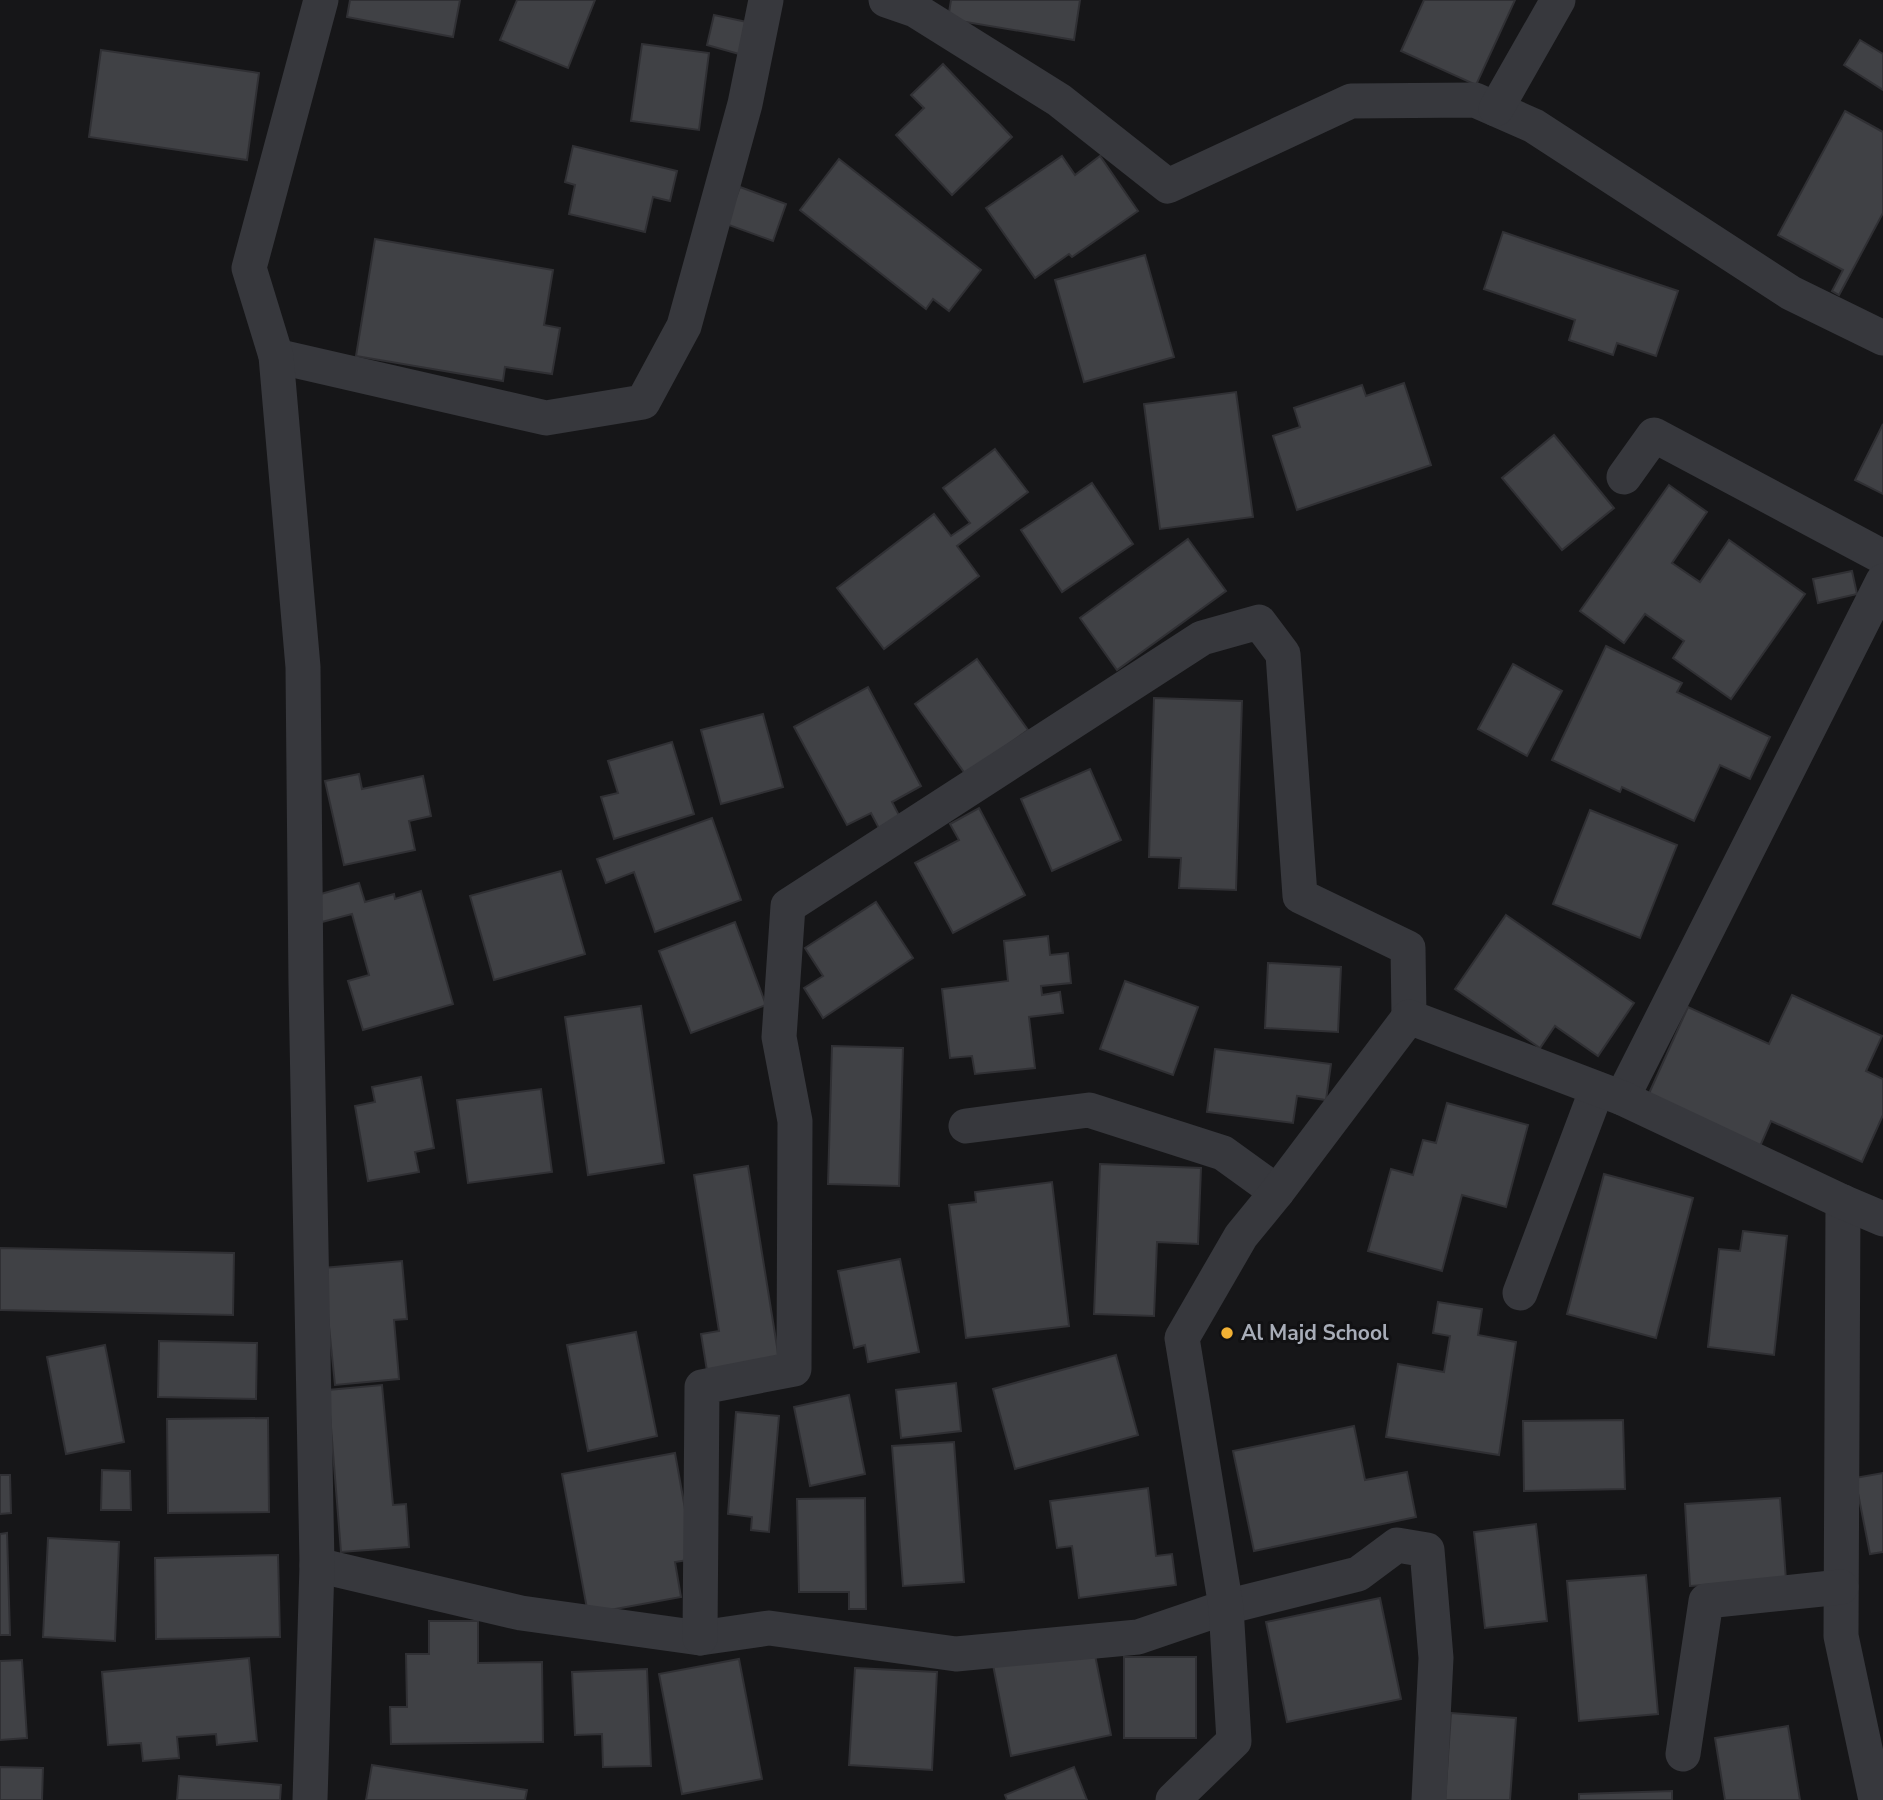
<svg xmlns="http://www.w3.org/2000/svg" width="1883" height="1800" font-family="'Nunito Sans',sans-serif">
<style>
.building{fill:#404145;stroke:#303034;stroke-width:2}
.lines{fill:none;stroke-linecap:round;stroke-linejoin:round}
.minor{stroke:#37383d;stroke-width:35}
.poi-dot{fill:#f2b134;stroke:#111113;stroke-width:2.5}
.labels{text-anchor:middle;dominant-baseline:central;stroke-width:6;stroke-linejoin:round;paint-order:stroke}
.poi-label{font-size:21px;font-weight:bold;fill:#a8adb8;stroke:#111113;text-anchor:start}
</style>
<rect width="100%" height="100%" fill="#161618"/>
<g class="building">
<polygon points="350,0 460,0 453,37 347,17"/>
<polygon points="517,0 595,0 568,68 500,40"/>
<polygon points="951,0 1080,0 1074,40 948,19"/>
<polygon points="1424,0 1515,0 1476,85 1401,51"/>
<polygon points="714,15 747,22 739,54 707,45"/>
<polygon points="1860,40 1883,54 1883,90 1844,65"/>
<polygon points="642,44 709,53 699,130 631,121"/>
<polygon points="101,50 259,73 247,160 89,137"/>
<polygon points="943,64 1012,137 952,195 896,135 924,108 911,95"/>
<polygon points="1845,111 1883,132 1883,213 1839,295 1832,291 1843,270 1778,235"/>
<polygon points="573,146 677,171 670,201 653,197 645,232 569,214 575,185 565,182"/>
<polygon points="1062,156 1075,175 1100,156 1138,211 1072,257 1069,254 1035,278 986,208"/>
<polygon points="839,159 981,270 949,311 933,299 926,309 800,210"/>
<polygon points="740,187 786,204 773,241 726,224"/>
<polygon points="1503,232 1678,291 1656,356 1617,343 1613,355 1569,340 1575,320 1484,289"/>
<polygon points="375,239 553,270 544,325 560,328 552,374 505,367 503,381 356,356"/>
<polygon points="1145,255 1174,357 1084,382 1055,280"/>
<polygon points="1404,383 1431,465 1297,510 1273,436 1300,427 1294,408 1362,385 1366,396"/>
<polygon points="1236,392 1253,517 1160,529 1144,404"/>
<polygon points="1883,424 1883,494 1855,480"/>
<polygon points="1554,435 1614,508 1562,550 1502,478"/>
<polygon points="995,449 1028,492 957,546 979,576 884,649 837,588 934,514 951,536 970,523 943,488"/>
<polygon points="1092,483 1133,544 1062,592 1021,530"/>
<polygon points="1669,485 1707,512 1672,563 1700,582 1729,540 1805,594 1731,699 1673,658 1684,641 1645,614 1624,643 1580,611"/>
<polygon points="1188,539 1226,591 1117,670 1080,618"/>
<polygon points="1852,571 1857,594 1818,603 1813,579"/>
<polygon points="1606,646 1682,683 1677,692 1770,737 1750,779 1720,765 1694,821 1622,787 1620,792 1552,760"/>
<polygon points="977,659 1028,730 966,775 915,704"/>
<polygon points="1513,664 1562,691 1527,756 1478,729"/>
<polygon points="868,687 921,786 892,802 903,823 882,834 871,813 847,825 794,727"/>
<polygon points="1154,698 1242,701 1236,890 1179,888 1181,858 1149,857"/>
<polygon points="763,714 783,787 721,804 701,730"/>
<polygon points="672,742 694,814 614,839 601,797 618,793 608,761"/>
<polygon points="1090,769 1121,840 1052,871 1021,799"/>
<polygon points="359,774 362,789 423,776 431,816 409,821 415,850 344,865 325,781"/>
<polygon points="979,808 1025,895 953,933 915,863 959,840 950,824"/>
<polygon points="1590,810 1677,845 1640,938 1553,904"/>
<polygon points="712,818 741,900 655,932 634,872 606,883 597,859"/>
<polygon points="561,871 585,954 494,980 470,896"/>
<polygon points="359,883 365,902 394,894 395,899 421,891 453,1004 363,1030 348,981 369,975 352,914 322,922 314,896"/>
<polygon points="876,902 913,958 823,1018 804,988 823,976 805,948"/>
<polygon points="1506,915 1634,1003 1598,1056 1555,1026 1540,1048 1455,989"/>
<polygon points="735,922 766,1005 691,1033 659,951"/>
<polygon points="1048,936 1050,955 1068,953 1071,983 1041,986 1042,995 1060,992 1063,1013 1029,1017 1035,1068 975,1074 972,1056 950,1058 942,989 1008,981 1004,941"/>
<polygon points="1268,963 1341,967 1338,1032 1265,1028"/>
<polygon points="1125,981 1198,1007 1173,1075 1100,1049"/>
<polygon points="1792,995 1882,1036 1866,1071 1883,1079 1883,1115 1862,1162 1771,1121 1758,1151 1646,1100 1688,1007 1769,1044"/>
<polygon points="641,1006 664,1163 588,1175 565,1017"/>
<polygon points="832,1046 903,1048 899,1186 828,1184"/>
<polygon points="1215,1049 1331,1064 1326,1100 1297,1096 1293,1123 1207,1112"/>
<polygon points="421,1077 434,1148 415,1152 419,1172 368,1181 355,1106 375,1102 372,1087"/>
<polygon points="541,1089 552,1172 468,1183 457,1100"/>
<polygon points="1447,1103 1528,1125 1506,1207 1462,1195 1442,1271 1368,1251 1391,1169 1413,1175 1423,1140 1436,1143"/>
<polygon points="1100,1164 1201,1168 1198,1244 1157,1242 1154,1316 1094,1314"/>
<polygon points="748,1166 779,1359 707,1371 701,1334 719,1331 694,1175"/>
<polygon points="1604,1174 1693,1198 1656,1338 1567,1314"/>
<polygon points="1052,1182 1069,1326 966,1338 949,1205 976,1202 975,1192"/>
<polygon points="1743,1231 1787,1236 1774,1355 1708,1347 1719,1249 1740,1251"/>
<polygon points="0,1248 234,1253 233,1315 0,1310"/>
<polygon points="900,1259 919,1352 868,1362 865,1345 854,1348 838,1271"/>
<polygon points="402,1261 407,1319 394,1320 399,1379 335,1385 323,1268"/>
<polygon points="1438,1302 1482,1309 1478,1335 1516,1342 1499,1455 1386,1437 1398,1364 1444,1372 1450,1336 1433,1333"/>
<polygon points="636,1332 657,1436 588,1451 567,1345"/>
<polygon points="159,1341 257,1343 256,1399 158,1397"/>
<polygon points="105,1345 124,1442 66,1454 47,1357"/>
<polygon points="1116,1355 1138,1435 1015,1469 993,1389"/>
<polygon points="956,1383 961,1431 901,1438 896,1390"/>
<polygon points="382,1385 393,1505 406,1504 409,1547 341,1552 328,1390"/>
<polygon points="849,1395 865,1474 810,1486 794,1407"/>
<polygon points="736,1412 779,1416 769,1532 751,1530 752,1517 728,1514"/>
<polygon points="268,1418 269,1512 168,1513 167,1419"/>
<polygon points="1623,1420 1625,1489 1524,1491 1523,1421"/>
<polygon points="1354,1426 1365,1480 1407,1472 1416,1517 1254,1551 1233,1451"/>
<polygon points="954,1442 964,1582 903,1586 892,1446"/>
<polygon points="675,1453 694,1559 675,1562 681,1597 588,1614 562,1474"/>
<polygon points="102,1470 130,1471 131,1510 101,1510"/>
<polygon points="1883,1473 1883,1552 1870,1554 1855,1478"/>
<polygon points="0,1475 10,1475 11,1513 0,1514"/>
<polygon points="1148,1488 1156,1556 1172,1554 1176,1585 1079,1598 1072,1546 1057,1548 1050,1501"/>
<polygon points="865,1498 866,1609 849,1609 849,1592 799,1592 797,1499"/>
<polygon points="1780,1498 1786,1580 1690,1586 1685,1504"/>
<polygon points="1536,1524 1547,1621 1485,1628 1474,1532"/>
<polygon points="7,1533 10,1635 0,1635 0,1534"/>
<polygon points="48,1538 119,1542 115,1641 43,1637"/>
<polygon points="278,1555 280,1637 156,1639 155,1558"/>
<polygon points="1646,1575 1658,1714 1579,1721 1567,1581"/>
<polygon points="1380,1598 1401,1699 1287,1722 1266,1622"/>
<polygon points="429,1621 478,1621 478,1663 542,1662 543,1742 391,1744 390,1707 407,1707 406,1654 429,1654"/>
<polygon points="1093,1645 1111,1735 1011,1756 993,1665"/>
<rect x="1124" y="1657" width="72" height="81"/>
<polygon points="249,1658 257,1741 217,1745 216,1734 177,1737 179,1758 143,1761 141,1743 108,1745 102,1672"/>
<polygon points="739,1659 762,1779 682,1794 659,1674"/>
<polygon points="22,1660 27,1738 0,1740 0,1661"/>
<polygon points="855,1668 937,1672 932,1770 849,1765"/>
<polygon points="647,1669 651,1766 603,1767 602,1734 575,1735 572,1672"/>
<polygon points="1451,1713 1516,1718 1510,1800 1445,1800"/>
<polygon points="1788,1726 1800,1800 1725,1800 1715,1738"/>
<polygon points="372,1765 527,1790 525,1800 366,1800"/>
<polygon points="0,1767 43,1768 42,1800 0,1800"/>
<polygon points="1074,1767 1087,1800 1007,1800 1005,1795"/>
<polygon points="179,1776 281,1785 280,1800 177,1800"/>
<polygon points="1672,1791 1672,1800 1579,1800 1579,1794"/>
</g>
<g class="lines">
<g class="minor">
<polyline points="886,0 915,10 1059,100 1168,186 1351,101 1475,100 1534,126 1791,293 1883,338"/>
<polyline points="1496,109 1558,0"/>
<polyline points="276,356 546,418 643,402 684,326 745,104 766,0"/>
<polyline points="1624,477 1654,435 1883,557"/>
<polyline points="1622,1098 1883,581"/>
<polyline points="966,1126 1089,1110 1223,1153 1277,1192"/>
<polyline points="1843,1202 1841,1636 1876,1800"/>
<polyline points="1520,1293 1597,1089"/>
<polyline points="317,1565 521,1613 700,1638 769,1628 956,1654 1138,1637 1226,1607 1358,1574 1397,1545 1427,1550 1436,1658 1429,1800"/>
<polyline points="700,1638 702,1387 794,1369 795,1121 779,1037 788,906 1202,638 1259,622 1283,654 1300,896 1408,948 1409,1017"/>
<polyline points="1683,1754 1706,1601 1841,1587"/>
<polyline points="310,1800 317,1565 306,984 303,667 276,356 249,268 321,0"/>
<polyline points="1173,1800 1234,1741 1226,1607 1182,1338 1241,1236 1277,1192 1409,1017 1622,1098 1843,1202 1883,1219"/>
</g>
</g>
<circle class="poi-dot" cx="1227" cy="1333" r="7"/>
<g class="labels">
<g class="poi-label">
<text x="1241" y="1333">Al Majd School</text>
</g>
</g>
</svg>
